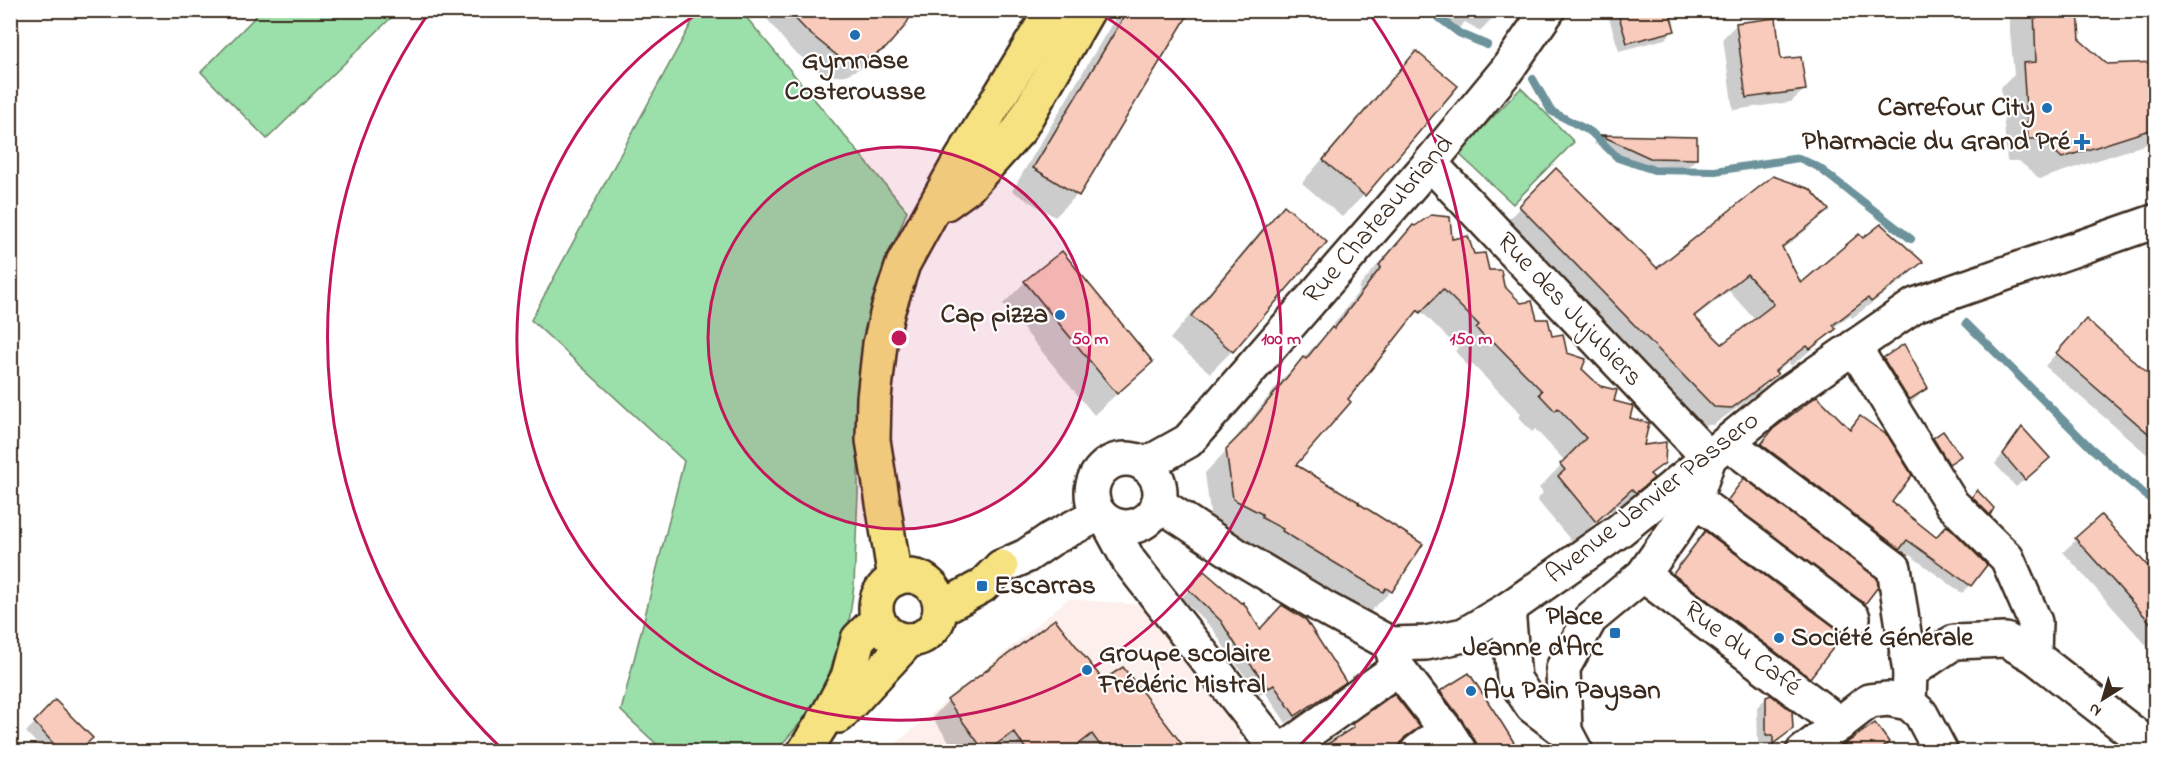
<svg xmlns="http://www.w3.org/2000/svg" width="2166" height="762" font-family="'Indie Flower',sans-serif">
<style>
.built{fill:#fdefeb}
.green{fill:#9bdfab;stroke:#6b8464;stroke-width:1.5}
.shadow{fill:#0003;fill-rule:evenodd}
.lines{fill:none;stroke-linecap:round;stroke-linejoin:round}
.stream{stroke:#6c929b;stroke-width:8}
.building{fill:#f9cbbd;stroke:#3b2a1e;stroke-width:1.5;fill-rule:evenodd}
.minor-casing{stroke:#3b2a1e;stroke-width:38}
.major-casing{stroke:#3b2a1e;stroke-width:38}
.minor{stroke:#fff;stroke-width:33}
.major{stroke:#f6e281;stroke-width:33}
.ring{fill:none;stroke:#c2185b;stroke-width:3}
.poi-dot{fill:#1f6fb2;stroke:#fff;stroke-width:2}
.labels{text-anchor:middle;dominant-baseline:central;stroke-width:4.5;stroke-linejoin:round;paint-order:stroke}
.poi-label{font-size:27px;font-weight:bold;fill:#3b2a1e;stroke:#fff;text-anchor:end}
.street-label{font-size:27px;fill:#3b2a1e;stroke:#fff}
.centre{fill:#c2185b;stroke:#fff;stroke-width:3}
.ring-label{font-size:18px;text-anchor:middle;font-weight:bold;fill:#c2185b;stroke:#fff;stroke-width:4.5;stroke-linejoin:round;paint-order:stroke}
</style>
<rect width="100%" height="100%" fill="#fff"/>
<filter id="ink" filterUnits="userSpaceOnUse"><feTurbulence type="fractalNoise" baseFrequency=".0167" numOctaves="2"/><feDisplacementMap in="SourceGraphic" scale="12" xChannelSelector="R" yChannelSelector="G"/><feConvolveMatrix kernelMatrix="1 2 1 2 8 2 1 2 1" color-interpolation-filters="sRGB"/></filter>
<g filter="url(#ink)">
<polygon class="built" points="1068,599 1142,605 1241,735 1236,752 886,752"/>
<g class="green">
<polygon points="262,10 398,10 398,11 267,139 201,72"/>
<polygon points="698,11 741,11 907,211 887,261 858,405 858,493 854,585 846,645 814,707 776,751 664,751 621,711 684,461 531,320"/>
<polygon points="1521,88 1574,142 1513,204 1458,153"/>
</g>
<g class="shadow">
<polygon points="760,10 917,10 894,37 863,67 846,75 836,76 822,73 791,49"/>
<polygon points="1120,10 1189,10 1077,195 1055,217 1012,191"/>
<polygon points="1434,10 1500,10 1480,31 1465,22 1456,31 1432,14"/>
<polygon points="1616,10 1668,10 1674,30 1665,39 1619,51 1609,18"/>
<polygon points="2008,10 2076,10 2079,41 2106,66 2148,64 2156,61 2156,141 2040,179 2019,161 2007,161 2001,87 2014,75"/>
<polygon points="1736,25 1780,61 1804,90 1791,102 1733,110 1723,38"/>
<polygon points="1416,53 1456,86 1364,195 1342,217 1302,183 1394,75"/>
<polygon points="1600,137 1696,139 1696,159 1688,167 1642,165 1594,144"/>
<path d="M1556,170l101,100 170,-60 -18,18 -28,22 19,35 63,-45 58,22 -18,18 -51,38 -2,-3 -17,13 -17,18 -25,20 -2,-4 -14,11 -16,19 -46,33 -17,-1 -193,-199zM1729,291l26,29 -33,26 -28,-28z"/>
<polygon points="1284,207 1325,242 1232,351 1210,373 1170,339 1262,229"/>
<polygon points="1414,227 1451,241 1473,256 1629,419 1642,447 1664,462 1650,476 1652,478 1630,500 1613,514 1609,510 1573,543 1537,500 1543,493 1539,488 1565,461 1535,429 1532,432 1518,417 1521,414 1471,363 1468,366 1455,351 1458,348 1420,310 1400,330 1294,466 1391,591 1369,613 1363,610 1360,613 1241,540 1240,536 1211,521 1205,473 1223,454 1281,381 1326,334 1360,290 1358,288 1391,249"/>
<polygon points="1025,282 1151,362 1094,415 1003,304"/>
<polygon points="2074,333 2156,381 2156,462 2045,366"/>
<polygon points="1884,359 1927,388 1904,410 1862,381"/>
<polygon points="1860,418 1890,502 1970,585 1962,593 1900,548 1891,556 1754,453 1766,439 1849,430"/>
<polygon points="2022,429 2039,466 2016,487 1995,464"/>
<polygon points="1934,439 1955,460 1945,467 1930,443"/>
<polygon points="1744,480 1864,603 1856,611 1720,509"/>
<polygon points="1974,496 1992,509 1985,517 1969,502"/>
<polygon points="2101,517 2156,578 2156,656 2063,552"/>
<polygon points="1705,533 1809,677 1798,688 1663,586 1694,544"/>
<polygon points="1196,581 1260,631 1344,682 1336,690 1286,723 1265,692 1260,695 1229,655 1213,629 1181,598"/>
<polygon points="1468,675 1518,752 1467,752 1432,702 1441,693"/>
<polygon points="1103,682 1186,752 1000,752 997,747 991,752 957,752 932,718 948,701"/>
<polygon points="1766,698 1792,729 1765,751 1764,743 1758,743 1757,707"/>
<polygon points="55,702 76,752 45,752 26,732"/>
<polygon points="1874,725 1892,752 1839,752"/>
</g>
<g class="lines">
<g class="stream">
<polyline points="1429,10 1459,33 1487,45"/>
<polyline points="1533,79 1551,111 1591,132 1618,158 1654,170 1715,171 1799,158 1818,167 1911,239"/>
<polyline points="1966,323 2091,448 2156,504"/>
</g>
</g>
<g class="building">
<polygon points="787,10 914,10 905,26 886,48 873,56 854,60 839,57 808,32"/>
<polygon points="1128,10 1191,10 1079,196 1033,168"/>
<polygon points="1617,10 1669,10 1675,31 1627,43"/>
<polygon points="2034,10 2078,10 2080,40 2107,64 2156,62 2156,128 2062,158 2041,139 2028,139 2023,63 2036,62"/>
<polygon points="1776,18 1781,59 1801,57 1806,90 1746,98 1736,23"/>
<polygon points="1416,51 1458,86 1365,196 1323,160"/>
<polygon points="1600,135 1697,137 1697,159 1650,158"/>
<path d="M1556,168l101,100 116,-92 37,13 19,21 -47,37 19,36 58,-49 4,4 18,-14 42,38 -52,40 -3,-4 -35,27 3,4 -26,20 -3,-3 -32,25 3,3 -46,34 -18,-1 -195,-201zM1747,274l27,30 -52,40 -28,-28z"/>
<polygon points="1284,205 1327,242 1233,352 1191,316"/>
<polygon points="1431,215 1450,217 1452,239 1468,236 1474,254 1485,253 1489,270 1501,270 1504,286 1521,303 1532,301 1537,319 1548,319 1552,336 1563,334 1567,353 1586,359 1582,369 1600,386 1617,390 1614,401 1633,406 1630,418 1649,423 1644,445 1666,442 1665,463 1650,474 1654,478 1636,493 1632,489 1596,522 1558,476 1565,470 1560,464 1586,438 1558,408 1555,411 1539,394 1542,391 1494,342 1491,345 1476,328 1479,325 1443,289 1420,313 1418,310 1348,399 1351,402 1296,465 1359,502 1358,503 1423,544 1392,592 1386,588 1383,592 1282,531 1283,529 1262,518 1262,514 1233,499 1226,449 1245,430 1303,357 1306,359 1332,327 1334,329 1381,267 1379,265 1413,225 1415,226"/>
<polygon points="1062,251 1153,362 1117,394 1024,281"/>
<polygon points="2086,319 2156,380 2156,440 2056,353"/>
<polygon points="1904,344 1928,388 1909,400 1883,358"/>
<polygon points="1817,396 1850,429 1860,416 1888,436 1912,475 1892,502 1936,537 1946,526 1950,528 1987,565 1971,586 1907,540 1900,549 1761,444 1773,429"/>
<polygon points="2022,427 2050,458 2025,480 2003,454"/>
<polygon points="1943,431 1961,456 1949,464 1933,438"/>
<polygon points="1744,478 1877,578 1878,587 1865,604 1727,501"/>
<polygon points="1977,490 1994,508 1990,515 1972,497"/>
<polygon points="2101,515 2156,575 2156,629 2075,538"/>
<polygon points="1705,531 1844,634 1810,678 1673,574"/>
<polygon points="1204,571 1241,603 1243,602 1260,629 1282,605 1306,620 1346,682 1295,716 1274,685 1269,688 1237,647 1221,621 1188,589"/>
<polygon points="1055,619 1103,680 1123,667 1188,752 1105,752 1092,734 1069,752 1028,752 1014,732 985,752 947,700"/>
<polygon points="1469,673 1498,717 1520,752 1479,752 1476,742 1462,720 1440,691"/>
<polygon points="1394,694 1420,727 1405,737 1400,744 1399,752 1315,752 1354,727 1352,724"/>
<polygon points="1771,695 1792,711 1793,729 1773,744 1773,735 1766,735 1766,697"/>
<polygon points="55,700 93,738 77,752 61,752 34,722"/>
<polygon points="1875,723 1889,742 1879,752 1834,752"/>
</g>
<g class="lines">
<g class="minor-casing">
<g id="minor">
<polyline points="1430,163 1709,458"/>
<polyline points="1854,347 1952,504 2007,558 2035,622 2034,656"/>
<polyline points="1728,443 1894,568 1910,672"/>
<circle cx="1126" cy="493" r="34"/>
<polyline points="1145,465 1188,441 1430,163 1506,71 1548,10"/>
<polyline points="1695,500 1853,618"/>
<polyline points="1158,503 1241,558 1326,609 1391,644 1426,643 1464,635 1508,609 1620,530 1785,395 1915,305 2156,221"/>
<polyline points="1108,522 1129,561 1279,752"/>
<polyline points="1001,567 1026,556 1051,539 1099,514"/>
<polyline points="1643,575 1840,724"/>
<polyline points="1508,609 1514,679 1532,706 1565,731"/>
<polyline points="1392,649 1398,668 1446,730 1460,752"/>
<polyline points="1909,703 1910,672 1954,642 2006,640 2034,656 2142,740 2156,744"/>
<polyline points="1280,752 1398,668"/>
<polyline points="1417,752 1446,730"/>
<polyline points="1576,752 1565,731 1563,668 1590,619 1643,575 1672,534 1695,500 1709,458"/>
<polyline points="1803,752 1869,701 1888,699 1909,703 1921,714 1941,752"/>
</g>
</g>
<g class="major-casing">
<g id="major">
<polyline points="946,203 968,187 1019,130 1088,10"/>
<circle cx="908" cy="608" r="32"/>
<polyline points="895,579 873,440 874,398 880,344 888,310 903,264 930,215 956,168 1052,10"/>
<polyline points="940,609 982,586 1001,567"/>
<polyline points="839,716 909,640"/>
<polyline points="804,752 830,711 848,677 858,639 878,619"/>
</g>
</g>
<use href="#minor" class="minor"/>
<use href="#major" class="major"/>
</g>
</g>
<circle cx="899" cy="338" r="191" fill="#c2185b" fill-opacity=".12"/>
<g class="ring">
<circle cx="899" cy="338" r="191"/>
<path d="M1096 11A382 382 0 1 1 702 11"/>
<path d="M502 749A572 572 0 0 1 428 14M1370 14A572 572 0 0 1 1296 749"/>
</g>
<g class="poi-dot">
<circle cx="855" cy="35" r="6"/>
<circle cx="2047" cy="108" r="6"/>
<path d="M2079 133h6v6h6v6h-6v6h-6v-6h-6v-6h6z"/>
<circle cx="1060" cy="315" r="6"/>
<rect x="976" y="580" width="12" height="12" rx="3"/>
<rect x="1609" y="627" width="12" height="12" rx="3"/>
<circle cx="1779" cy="638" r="6"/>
<circle cx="1087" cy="670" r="6"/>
<circle cx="1471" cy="691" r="6"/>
</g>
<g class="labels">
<g class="poi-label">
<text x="855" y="61" text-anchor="middle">Gymnase<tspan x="855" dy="31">Costerousse</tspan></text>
<text x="2035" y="108">Carrefour City</text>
<text x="2070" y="142">Pharmacie du Grand Pré</text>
<text x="1048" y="315">Cap pizza</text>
<text x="994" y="586" text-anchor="start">Escarras</text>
<text x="1603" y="617">Place<tspan x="1603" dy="31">Jeanne d'Arc</tspan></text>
<text x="1791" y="638" text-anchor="start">Société Générale</text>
<text x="1099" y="654" text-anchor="start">Groupe scolaire<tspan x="1099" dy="31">Frédéric Mistral</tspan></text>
<text x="1483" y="691" text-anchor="start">Au Pain Paysan</text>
</g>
<g class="street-label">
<text transform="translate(1379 220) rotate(-49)">Rue Chateaubriand</text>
<text transform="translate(1569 310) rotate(47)">Rue des Jujubiers</text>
<text transform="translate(1653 498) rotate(-38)">Avenue Janvier Passero</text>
<text transform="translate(1742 649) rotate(37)">Rue du Café</text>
</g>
</g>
<circle cx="899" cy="338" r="9" class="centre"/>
<g class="ring-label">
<text x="1090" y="344">50 m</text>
<text x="1281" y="344">100 m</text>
<text x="1471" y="344">150 m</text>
</g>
<rect width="2166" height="762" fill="none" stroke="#fff" stroke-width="36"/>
<rect x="18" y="18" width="2130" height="726" fill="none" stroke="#3b2a1e" stroke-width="2" filter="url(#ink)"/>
<g transform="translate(2103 699) rotate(217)" stroke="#ffffff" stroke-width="4.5" paint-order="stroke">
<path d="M0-4.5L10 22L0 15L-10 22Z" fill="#3b2a1e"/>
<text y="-9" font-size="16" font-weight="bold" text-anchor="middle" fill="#3b2a1e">N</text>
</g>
</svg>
